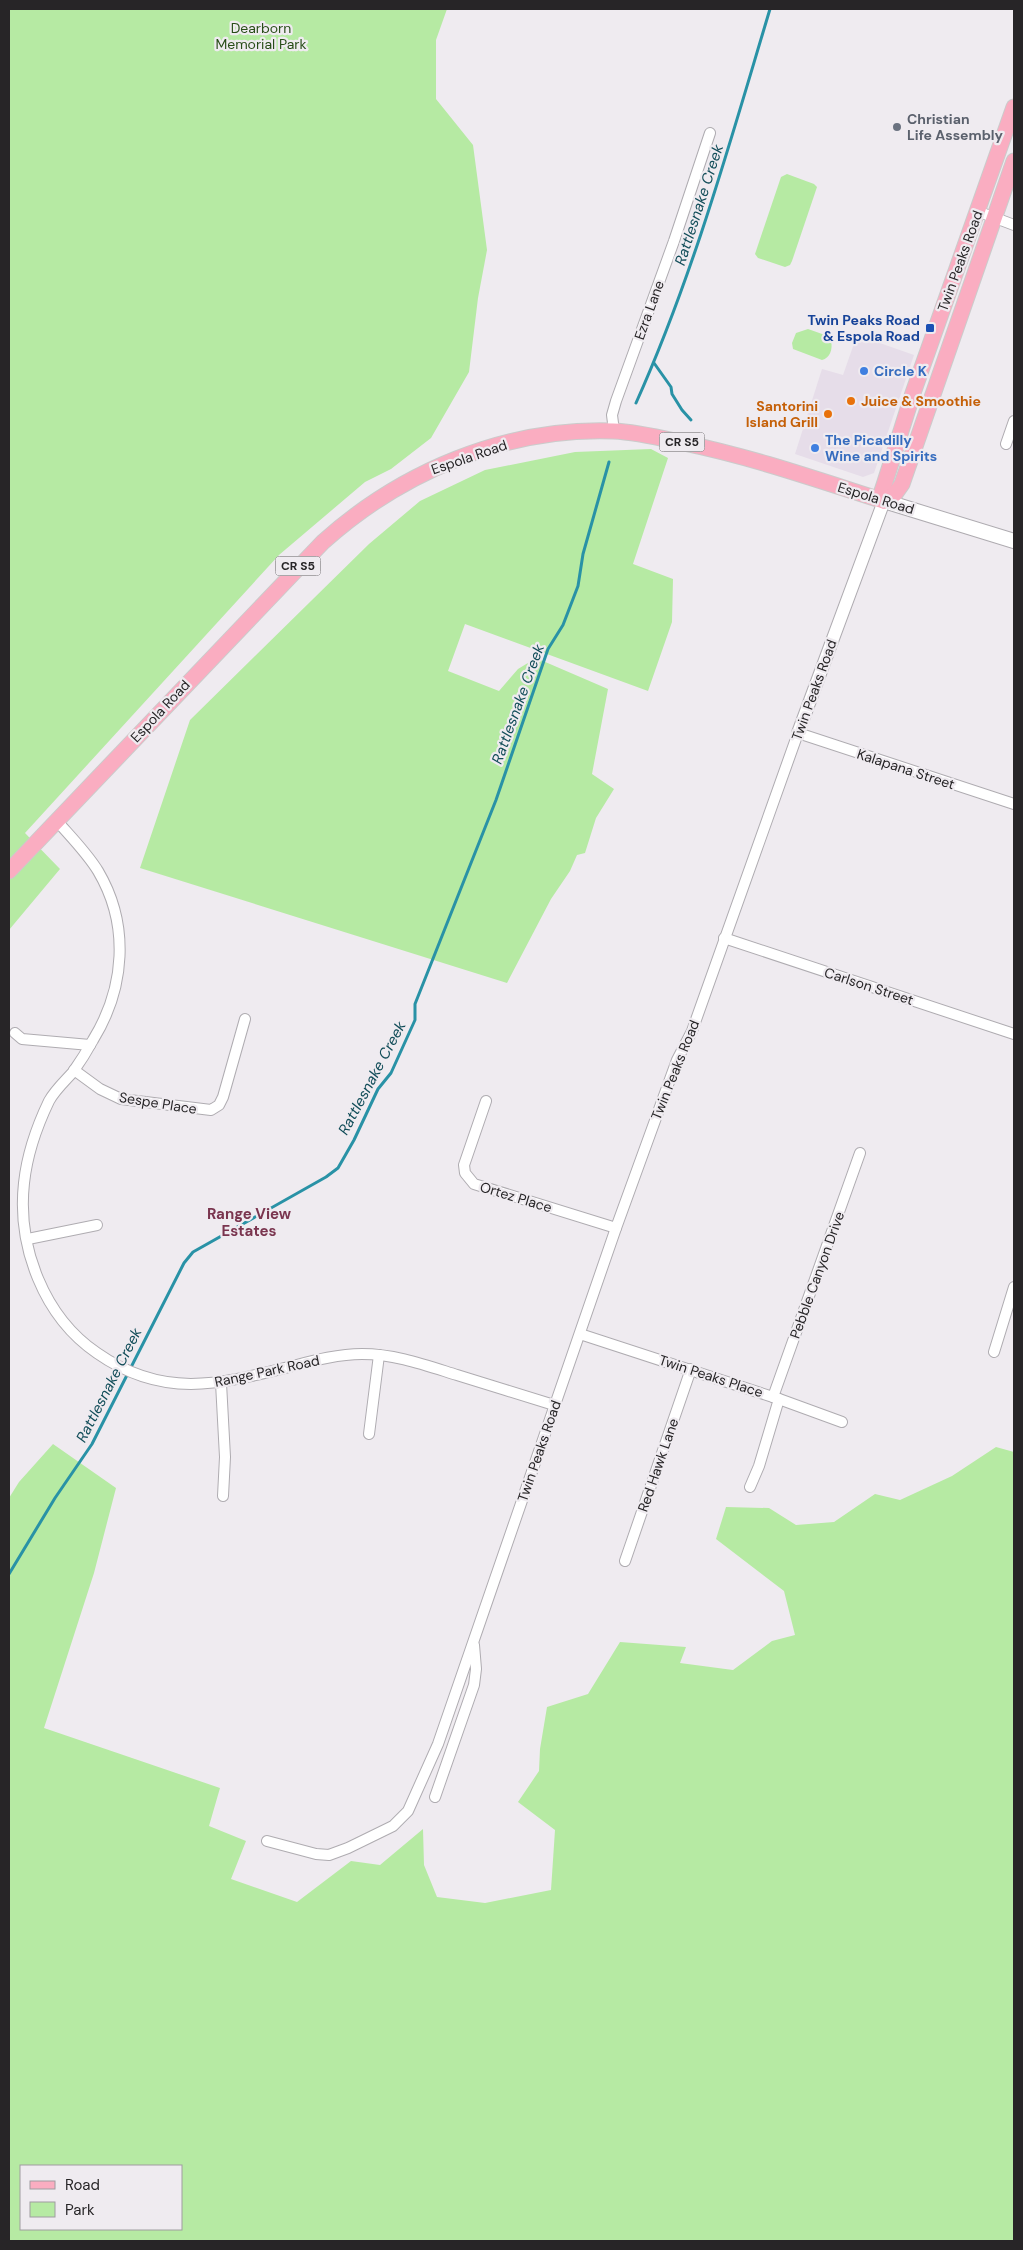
<svg xmlns="http://www.w3.org/2000/svg" width="1023" height="2250" font-family="'DM Sans',sans-serif">
<style>
.built{fill:#e6dde9}
.green{fill:#b6eaa3;fill-rule:evenodd}
.lines{fill:none;stroke-linecap:round;stroke-linejoin:round}
.stream{stroke:#2992a6;stroke-width:3}
.minor-casing{stroke:#afacb1;stroke-width:12}
.tertiary-casing{stroke:#afacb1;stroke-width:14}
.secondary-casing{stroke:#afacb1;stroke-width:16}
.primary-casing{stroke:#cbcbcb;stroke-width:17}
.minor{stroke:#fff;stroke-width:10}
.tertiary{stroke:#fff;stroke-width:12}
.secondary{stroke:#fff;stroke-width:14}
.primary{stroke:#faadc1;stroke-width:15}
.worship-dot{fill:#6b7280;stroke:#efebf0;stroke-width:2}
.transit-dot{fill:#1a4fb4;stroke:#efebf0;stroke-width:2}
.shop-dot{fill:#3f7fe0;stroke:#efebf0;stroke-width:2}
.food-dot{fill:#e8710a;stroke:#efebf0;stroke-width:2}
.labels{text-anchor:middle;dominant-baseline:central;stroke-width:4.5;stroke-linejoin:round;paint-order:stroke}
.shield{fill:#efebf0;stroke:#636063;stroke-width:1}
.shield-label{font-size:12px;font-weight:bold;fill:#272527}
.park-label{font-size:14px;fill:#284d18;stroke:#efebf0}
.worship-label{font-size:14px;font-weight:bold;fill:#5b616d;stroke:#efebf0;text-anchor:start}
.street-label{font-size:14px;fill:#272527;stroke:#efebf0}
.transit-label{font-size:14px;font-weight:bold;fill:#164399;stroke:#efebf0;text-anchor:end}
.shop-label{font-size:14px;font-weight:bold;fill:#366cbe;stroke:#efebf0;text-anchor:start}
.food-label{font-size:14px;font-weight:bold;fill:#c56008;stroke:#efebf0;text-anchor:start}
.water-label{font-size:15px;font-style:italic;fill:#124d59;stroke:#efebf0}
.neighbourhood-label{font-size:15px;font-weight:bold;fill:#7a354f;stroke:#efebf0}
</style>
<rect width="100%" height="100%" fill="#efebf0"/>
<polygon class="built" points="857,335 914,355 874,473 863,477 795,454 822,369 843,375"/>
<g class="green">
<polygon points="9,9 447,9 436,40 436,99 473,145 487,250 478,298 469,372 431,438 391,469 365,482 279,555 25,833 60,869 9,930"/>
<polygon points="787,174 814,184 817,187 792,261 790,265 785,267 758,258 755,254 781,177"/>
<path d="M808,329l17,6 -1,2 7,4c2,8 -1,17 -9,19l-29,-11 -1,-6 4,-10z"/>
<polygon points="651,449 668,458 633,564 673,579 672,622 648,691 465,624 448,671 499,691 518,669 536,658 608,689 592,774 614,789 596,818 585,853 577,855 570,871 551,899 507,983 140,868 190,720 369,544 420,501 485,470 575,452"/>
<path d="M53,1444l63,44 -22,85 -50,155 176,60 -11,38 37,15 -15,38 66,23 54,-41 29,4 43,-36 1,36 13,32 48,6 66,-13 4,-60 -37,-28 21,-31 1,-22 7,-42 41,-13 32,-52 66,5 -6,16 53,7 39,-29 23,-6 -11,-44 -68,-52 10,-32 43,1 27,17 38,-3 41,-28 25,6 52,-24 44,-29 18,5v789h-1005v-743l10,-16zM21,2166h160v63h-160z"/>
</g>
<g class="lines">
<g class="stream">
<polyline points="654,363 671,387 672,394 682,410 691,420"/>
<path d="M636,403c57,-127 94,-261 134,-394"/>
<polyline points="9,1574 55,1498 92,1444 184,1263 193,1252 326,1177 338,1168 354,1140 378,1089 391,1073 415,1020 415,1004 496,800 548,649 563,625 578,586 583,554 609,462"/>
</g>
<g class="minor-casing">
<g id="minor">
<polyline points="977,211 1014,225"/>
<polyline points="614,431 612,415 616,401 674,241 710,133"/>
<polyline points="1006,444 1014,421"/>
<path d="M57,821c14,16 30,32 41,50 32,54 27,117 -5,169 -6,11 -13,22 -20,32 -8,9 -18,18 -24,29 -12,25 -22,54 -25,82 -7,64 20,134 73,170 67,47 124,31 196,13 23,-6 46,-12 69,-12 33,0 63,11 95,21 32,10 65,20 97,30"/>
<polyline points="724,938 1014,1034"/>
<polyline points="15,1033 22,1039 90,1045"/>
<polyline points="74,1070 100,1089 121,1099 211,1110 219,1105 223,1097 245,1019"/>
<polyline points="486,1101 464,1165 465,1173 474,1184 616,1228"/>
<polyline points="28,1239 97,1225"/>
<polyline points="580,1334 779,1399 842,1422"/>
<polyline points="994,1352 1014,1287"/>
<polyline points="221,1383 225,1457 223,1496"/>
<polyline points="773,1397 860,1153"/>
<polyline points="369,1434 379,1355"/>
<polyline points="750,1487 759,1466 779,1399"/>
<polyline points="625,1561 691,1369"/>
<polyline points="435,1797 474,1685 476,1669 474,1645"/>
<polyline points="267,1841 316,1854 329,1855 348,1848 393,1826 408,1811 438,1744 616,1228 677,1060 692,1031 798,733 1014,804"/>
</g>
</g>
<g class="tertiary-casing">
<polyline id="tertiary" points="798,733 884,501"/>
</g>
<g class="secondary-casing">
<polyline id="secondary" points="884,501 1014,541"/>
</g>
<g class="primary-casing">
<g id="primary">
<polyline points="884,501 882,491 885,482 913,393 1014,107"/>
<polyline points="884,501 895,494 902,484 1014,161"/>
<path d="M9,871l314,-329c78,-70 183,-115 290,-111 24,1 48,7 71,12 68,14 134,37 200,58"/>
</g>
</g>
<use href="#minor" class="minor"/>
<use href="#tertiary" class="tertiary"/>
<use href="#secondary" class="secondary"/>
<use href="#primary" class="primary"/>
</g>
<circle class="worship-dot" cx="897" cy="127" r="5"/>
<rect class="transit-dot" x="925" y="323" width="10" height="10" rx="2.5"/>
<g class="shop-dot">
<circle cx="864" cy="371" r="5"/>
<circle cx="815" cy="448" r="5"/>
</g>
<g class="food-dot">
<circle cx="851" cy="401" r="5"/>
<circle cx="828" cy="414" r="5"/>
</g>
<g class="labels">
<g class="shield">
<rect x="659.5" y="432.5" width="45" height="19" rx="4"/>
<rect x="275.5" y="556.5" width="45" height="19" rx="4"/>
</g>
<g class="shield-label">
<text x="682" y="442">CR S5</text>
<text x="298" y="566">CR S5</text>
</g>
<g class="park-label">
<text x="261" y="28">Dearborn<tspan x="261" dy="16">Memorial Park</tspan></text>
</g>
<g class="worship-label">
<text x="907" y="119">Christian<tspan x="907" dy="16">Life Assembly</tspan></text>
</g>
<g class="street-label">
<text transform="translate(960 261) rotate(-70)">Twin Peaks Road</text>
<text transform="translate(649 310) rotate(-70)">Ezra Lane</text>
<text transform="translate(469 457) rotate(-19)">Espola Road</text>
<text transform="translate(876 498) rotate(17)">Espola Road</text>
<text transform="translate(814 690) rotate(-70)">Twin Peaks Road</text>
<text transform="translate(160 711) rotate(-47)">Espola Road</text>
<text transform="translate(906 769) rotate(18)">Kalapana Street</text>
<text transform="translate(869 986) rotate(18)">Carlson Street</text>
<text transform="translate(675 1070) rotate(-68)">Twin Peaks Road</text>
<text transform="translate(158 1103) rotate(9)">Sespe Place</text>
<text transform="translate(516 1197) rotate(17)">Ortez Place</text>
<text transform="translate(817 1275) rotate(-70)">Pebble Canyon Drive</text>
<text transform="translate(267 1371) rotate(-12)">Range Park Road</text>
<text transform="translate(711 1376) rotate(18)">Twin Peaks Place</text>
<text transform="translate(539 1451) rotate(-71)">Twin Peaks Road</text>
<text transform="translate(658 1465) rotate(-71)">Red Hawk Lane</text>
</g>
<g class="transit-label">
<text x="920" y="320">Twin Peaks Road<tspan x="920" dy="16">&amp; Espola Road</tspan></text>
</g>
<g class="shop-label">
<text x="874" y="371">Circle K</text>
<text x="825" y="440">The Picadilly<tspan x="825" dy="16">Wine and Spirits</tspan></text>
</g>
<g class="food-label">
<text x="861" y="401">Juice &amp; Smoothie</text>
<text x="818" y="406" text-anchor="end">Santorini<tspan x="818" dy="16">Island Grill</tspan></text>
</g>
<g class="water-label">
<text transform="translate(699 205) rotate(-72)">Rattlesnake Creek</text>
<text transform="translate(518 704) rotate(-70)">Rattlesnake Creek</text>
<text transform="translate(372 1078) rotate(-62)">Rattlesnake Creek</text>
<text transform="translate(109 1385) rotate(-63)">Rattlesnake Creek</text>
</g>
<g class="neighbourhood-label">
<text x="249" y="1214">Range View<tspan x="249" dy="17">Estates</tspan></text>
</g>
</g>
<rect width="1023" height="2250" fill="none" stroke="#272527" stroke-width="20"/>
<rect x="20" y="2165" width="162" height="65" fill="#efebf0" stroke="#9f9ca0"/>
<rect x="30" y="2181" width="25" height="8" fill="#faadc1" stroke="#9f9ca0"/>
<text x="65" y="2190" font-size="15" fill="#272527">Road</text>
<rect x="30" y="2202" width="25" height="15" fill="#b6eaa3" stroke="#9f9ca0"/>
<text x="65" y="2215" font-size="15" fill="#272527">Park</text>
</svg>
